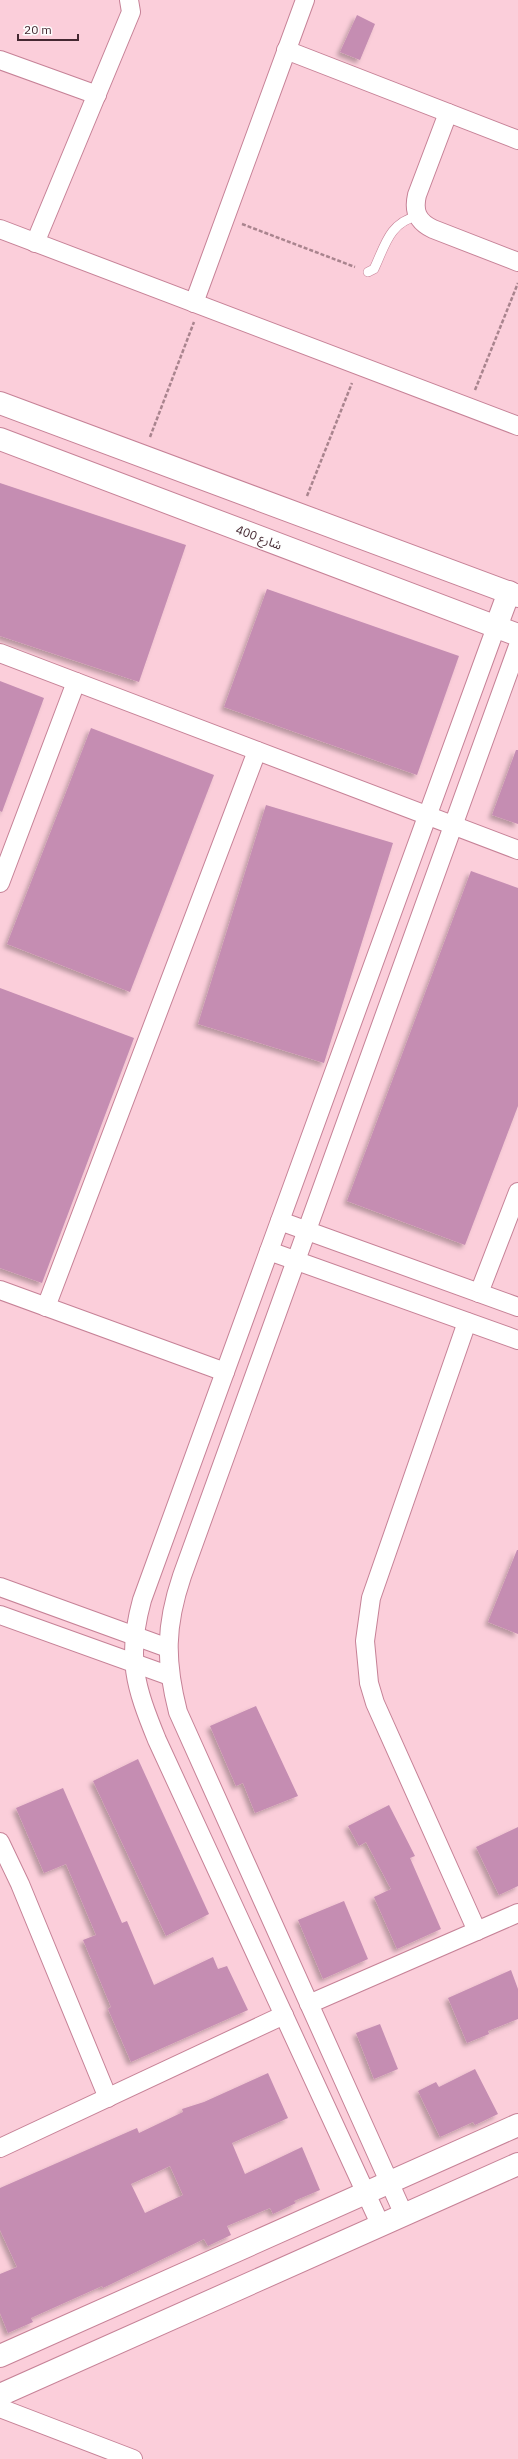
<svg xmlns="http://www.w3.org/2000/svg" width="518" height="2459" font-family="'IBM Plex Sans','Noto Sans Arabic',sans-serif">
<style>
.building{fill:#c58db2;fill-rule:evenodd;filter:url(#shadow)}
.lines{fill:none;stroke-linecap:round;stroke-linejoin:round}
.lane-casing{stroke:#c68297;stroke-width:10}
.street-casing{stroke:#c68297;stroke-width:20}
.secondary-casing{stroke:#c68297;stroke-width:24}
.path{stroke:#a9848e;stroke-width:2.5;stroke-dasharray:4 2;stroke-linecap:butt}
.lane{stroke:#fff;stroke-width:9}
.street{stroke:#fff;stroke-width:18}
.secondary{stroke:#fff;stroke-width:22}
.labels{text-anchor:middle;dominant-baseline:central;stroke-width:3;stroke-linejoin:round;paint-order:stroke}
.street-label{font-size:12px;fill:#442831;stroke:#fdfdfd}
</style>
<defs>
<filter id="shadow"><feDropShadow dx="-3.5" dy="3.5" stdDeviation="2" flood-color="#0004"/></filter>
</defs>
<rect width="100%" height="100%" fill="#fbceda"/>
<g class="building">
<polygon points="357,15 375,24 360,60 340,52"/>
<polygon points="0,483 186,545 139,682 0,636"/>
<polygon points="267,589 459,656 417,775 224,707"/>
<polygon points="0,681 44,698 2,812 0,811"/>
<polygon points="91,728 214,775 130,992 7,944"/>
<polygon points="516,750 518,750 518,824 492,815"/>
<polygon points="266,805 393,843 324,1063 198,1024"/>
<polygon points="471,871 518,888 518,1106 465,1245 347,1201"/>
<polygon points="0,988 134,1038 42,1283 0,1268"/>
<polygon points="517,1550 518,1550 518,1634 488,1622"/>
<polygon points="256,1706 298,1796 255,1813 243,1783 236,1786 210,1726"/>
<polygon points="138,1759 209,1914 166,1936 93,1781"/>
<polygon points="63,1788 122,1923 127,1921 154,1985 213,1957 218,1969 227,1966 248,2010 131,2062 108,2009 111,2007 83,1940 96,1935 66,1864 44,1873 16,1808"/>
<polygon points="389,1805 415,1856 410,1858 441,1929 397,1949 374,1897 391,1889 366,1842 359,1846 348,1826"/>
<polygon points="518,1827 518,1886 499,1895 476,1847"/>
<polygon points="344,1901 368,1959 323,1979 298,1920"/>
<polygon points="511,1970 518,1989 518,2019 488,2031 489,2034 467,2043 448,1998"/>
<polygon points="380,2024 398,2069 374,2079 356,2033"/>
<polygon points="475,2069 498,2114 475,2125 473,2122 440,2137 418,2091 436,2082 439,2087"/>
<path d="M268,2073l20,45 -56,25 13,31 57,-27 18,43 -26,11 2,2 -23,11 -3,-6 -43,18 4,9 -23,11 -4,-7 -101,49 -1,-2 -71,32 2,4 -25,11 -8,-20v-39l17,-7 -17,-37v-42l137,-60 2,5 44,-21 -1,-3 22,-7zM170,2166l13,29 -38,18 -14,-29z"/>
</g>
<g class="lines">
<g class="lane-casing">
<path id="lane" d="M368,272l6,-3c11,-23 15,-46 43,-53"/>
</g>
<g class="street-casing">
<g id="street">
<polyline points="286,50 518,140"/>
<polyline points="0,60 97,95"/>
<path d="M448,113l-31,82c-4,17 1,27 16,34l85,33"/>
<polyline points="0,229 518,426"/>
<polyline points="35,243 131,12 129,0"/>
<polyline points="194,303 305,0"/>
<polyline points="0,653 518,850"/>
<polyline points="0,883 76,682"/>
<polyline points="280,1221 518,1307"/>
<polyline points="269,1251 518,1340"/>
<polyline points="0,1290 225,1372"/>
<polyline points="479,1293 518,1192"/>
<polyline points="46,1307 257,751"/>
<polyline points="467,1322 371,1598 365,1641 369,1683 375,1703 477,1931"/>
<polyline points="0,1587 168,1648"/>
<polyline points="0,1615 170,1676"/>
<polyline points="0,1842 20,1884 108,2098"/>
<polyline points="309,2004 518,1913"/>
<polyline points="0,2148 284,2015"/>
<path d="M404,2215l-226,-503c-13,-51 -13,-86 4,-136l336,-930"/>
<path d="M381,2226l-224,-486c-22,-54 -31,-82 -15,-140l354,-973"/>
<polyline points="0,2408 133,2459"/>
</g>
</g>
<g class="secondary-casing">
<g id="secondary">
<polyline points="0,403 518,596"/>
<polyline points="0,439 518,635"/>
<polyline points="496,627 509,592"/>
<polyline points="0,2356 518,2125"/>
<polyline points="0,2395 518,2164"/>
</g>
</g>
<g class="path">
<polyline points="242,224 355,267"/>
<polyline points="475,390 518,283"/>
<polyline points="150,437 194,322"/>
<polyline points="307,496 352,383"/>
</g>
<use href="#lane" class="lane"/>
<use href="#street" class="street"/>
<use href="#secondary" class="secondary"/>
</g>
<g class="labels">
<g class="street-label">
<text transform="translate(259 537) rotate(21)">شارع 400</text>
</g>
</g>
<path d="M18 34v6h60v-6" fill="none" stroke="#442831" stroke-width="2"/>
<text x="24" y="34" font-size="12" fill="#442831" stroke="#fdfdfd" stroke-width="3" paint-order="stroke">20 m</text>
</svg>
